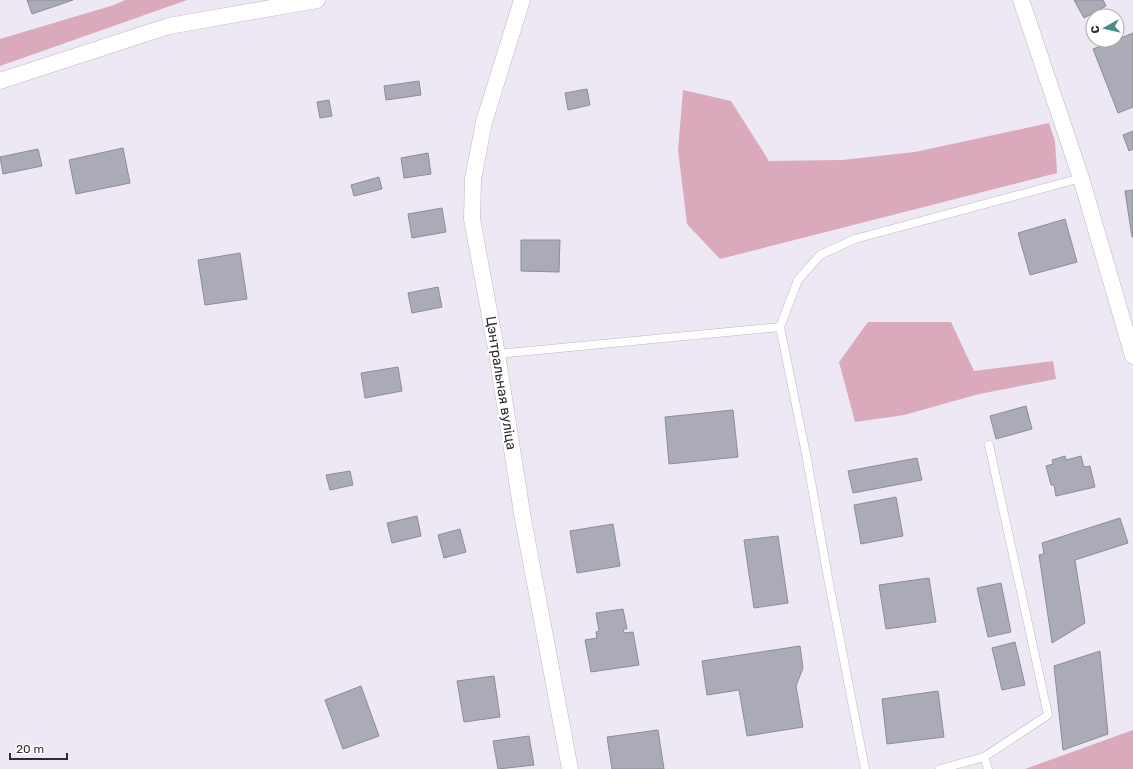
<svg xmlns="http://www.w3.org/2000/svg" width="1133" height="769" font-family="Rubik,sans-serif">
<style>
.green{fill:#dba9bc}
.building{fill:#aaabb6;stroke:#8c8d98}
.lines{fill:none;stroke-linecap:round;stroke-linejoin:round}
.service-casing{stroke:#bdb7c2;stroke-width:9}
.minor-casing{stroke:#bdb7c2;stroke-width:17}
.service{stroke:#fff;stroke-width:8}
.minor{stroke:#fff;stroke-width:16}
.labels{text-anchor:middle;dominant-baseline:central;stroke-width:4;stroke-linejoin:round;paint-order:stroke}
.street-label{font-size:14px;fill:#2e2c30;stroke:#fff}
</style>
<rect width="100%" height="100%" fill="#ede8f3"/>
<g class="green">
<polygon points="125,0 187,0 0,66 0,39 114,5"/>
<polygon points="683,90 731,101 769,161 842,160 915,152 1049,123 1055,141 1057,173 720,259 687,224 678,150"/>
<polygon points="868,322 951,322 974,371 1053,361 1056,379 979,394 904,415 855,422 839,362"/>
<polygon points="1133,730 1133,769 1025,769"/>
</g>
<g class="building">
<polygon points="27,0 73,0 32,14"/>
<polygon points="1074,0 1103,0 1106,6 1084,18"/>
<polygon points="1133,33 1133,107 1118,113 1093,49"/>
<polygon points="419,81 421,95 386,100 384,86"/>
<polygon points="587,89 590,105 568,110 565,93"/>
<polygon points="329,100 332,116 320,118 317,102"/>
<polygon points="1133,131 1133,149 1129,151 1123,135"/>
<polygon points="123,148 130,183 76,194 69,160"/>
<polygon points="38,149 42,166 3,174 0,157"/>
<polygon points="428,153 431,174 404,178 401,158"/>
<polygon points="379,177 382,189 354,196 351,185"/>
<polygon points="1133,190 1133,237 1132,237 1125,191"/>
<polygon points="442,208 446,232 412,238 408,214"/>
<polygon points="1065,219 1077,262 1030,275 1018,233"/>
<polygon points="521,240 560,240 559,272 521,271"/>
<polygon points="240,253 247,299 205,305 198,260"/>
<polygon points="438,287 442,307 412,313 408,293"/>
<polygon points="398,367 402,391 365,398 361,373"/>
<polygon points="1026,406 1032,429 996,439 990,416"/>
<polygon points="733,410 738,457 669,464 665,417"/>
<polygon points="1065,456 1066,460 1081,456 1084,467 1090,466 1095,487 1056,496 1054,485 1051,485 1046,466 1053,464 1052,460"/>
<polygon points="917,458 922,480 853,493 848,471"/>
<polygon points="350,471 353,485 330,490 326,475"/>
<polygon points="896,497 903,536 861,544 854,505"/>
<polygon points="417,516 421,536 392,543 387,523"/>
<polygon points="1120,518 1128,543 1075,560 1085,623 1052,643 1039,555 1044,554 1042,543"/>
<polygon points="613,524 620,566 577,573 570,531"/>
<polygon points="460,529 466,552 444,558 438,535"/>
<polygon points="778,536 788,603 754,608 744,540"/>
<polygon points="929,578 936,622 886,629 879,585"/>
<polygon points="1001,583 1011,632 988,637 977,588"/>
<polygon points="623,609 627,629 623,629 624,633 633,632 639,665 591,672 585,640 597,638 596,632 599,631 596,613"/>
<polygon points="1015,642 1025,685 1002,690 992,648"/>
<polygon points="800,646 803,668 796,686 803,727 747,736 739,690 707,695 702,661"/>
<polygon points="1100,651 1108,734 1063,750 1054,666"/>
<polygon points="494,676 500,717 464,722 457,681"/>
<polygon points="361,686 379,736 343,749 325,700"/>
<polygon points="938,691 944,737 887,744 882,699"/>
<polygon points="658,730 664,769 612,769 607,737"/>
<polygon points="529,736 534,765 498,769 493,741"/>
</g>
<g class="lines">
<g class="service-casing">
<g id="service">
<polyline points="497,354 780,327"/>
<polyline points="984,757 988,769"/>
<polyline points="865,769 828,578 807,459 780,327 798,280 820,255 855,239 1081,178"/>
<polyline points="940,769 984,757 1048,715 989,445"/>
</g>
</g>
<g class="minor-casing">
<g id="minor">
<polyline points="522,0 484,122 473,179 472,219 497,354 523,519 570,769"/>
<polyline points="1021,0 1081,178 1133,356"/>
<polyline points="0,81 169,26 317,0"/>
</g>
</g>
<use href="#service" class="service"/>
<use href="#minor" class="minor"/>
</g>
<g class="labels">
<g class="street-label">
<text transform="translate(501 383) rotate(81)">Цэнтральная вуліца</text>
</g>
</g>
<g transform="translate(1105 28) rotate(262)"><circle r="19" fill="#ffffff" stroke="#ababac"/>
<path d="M0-3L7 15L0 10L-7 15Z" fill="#468e89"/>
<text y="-6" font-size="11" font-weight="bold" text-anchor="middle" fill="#2e2c30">С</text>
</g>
<path d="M10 753v6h57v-6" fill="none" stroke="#2e2c30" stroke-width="2"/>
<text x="16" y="753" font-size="12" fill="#2e2c30" stroke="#ffffff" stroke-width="3" paint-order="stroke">20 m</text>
</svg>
